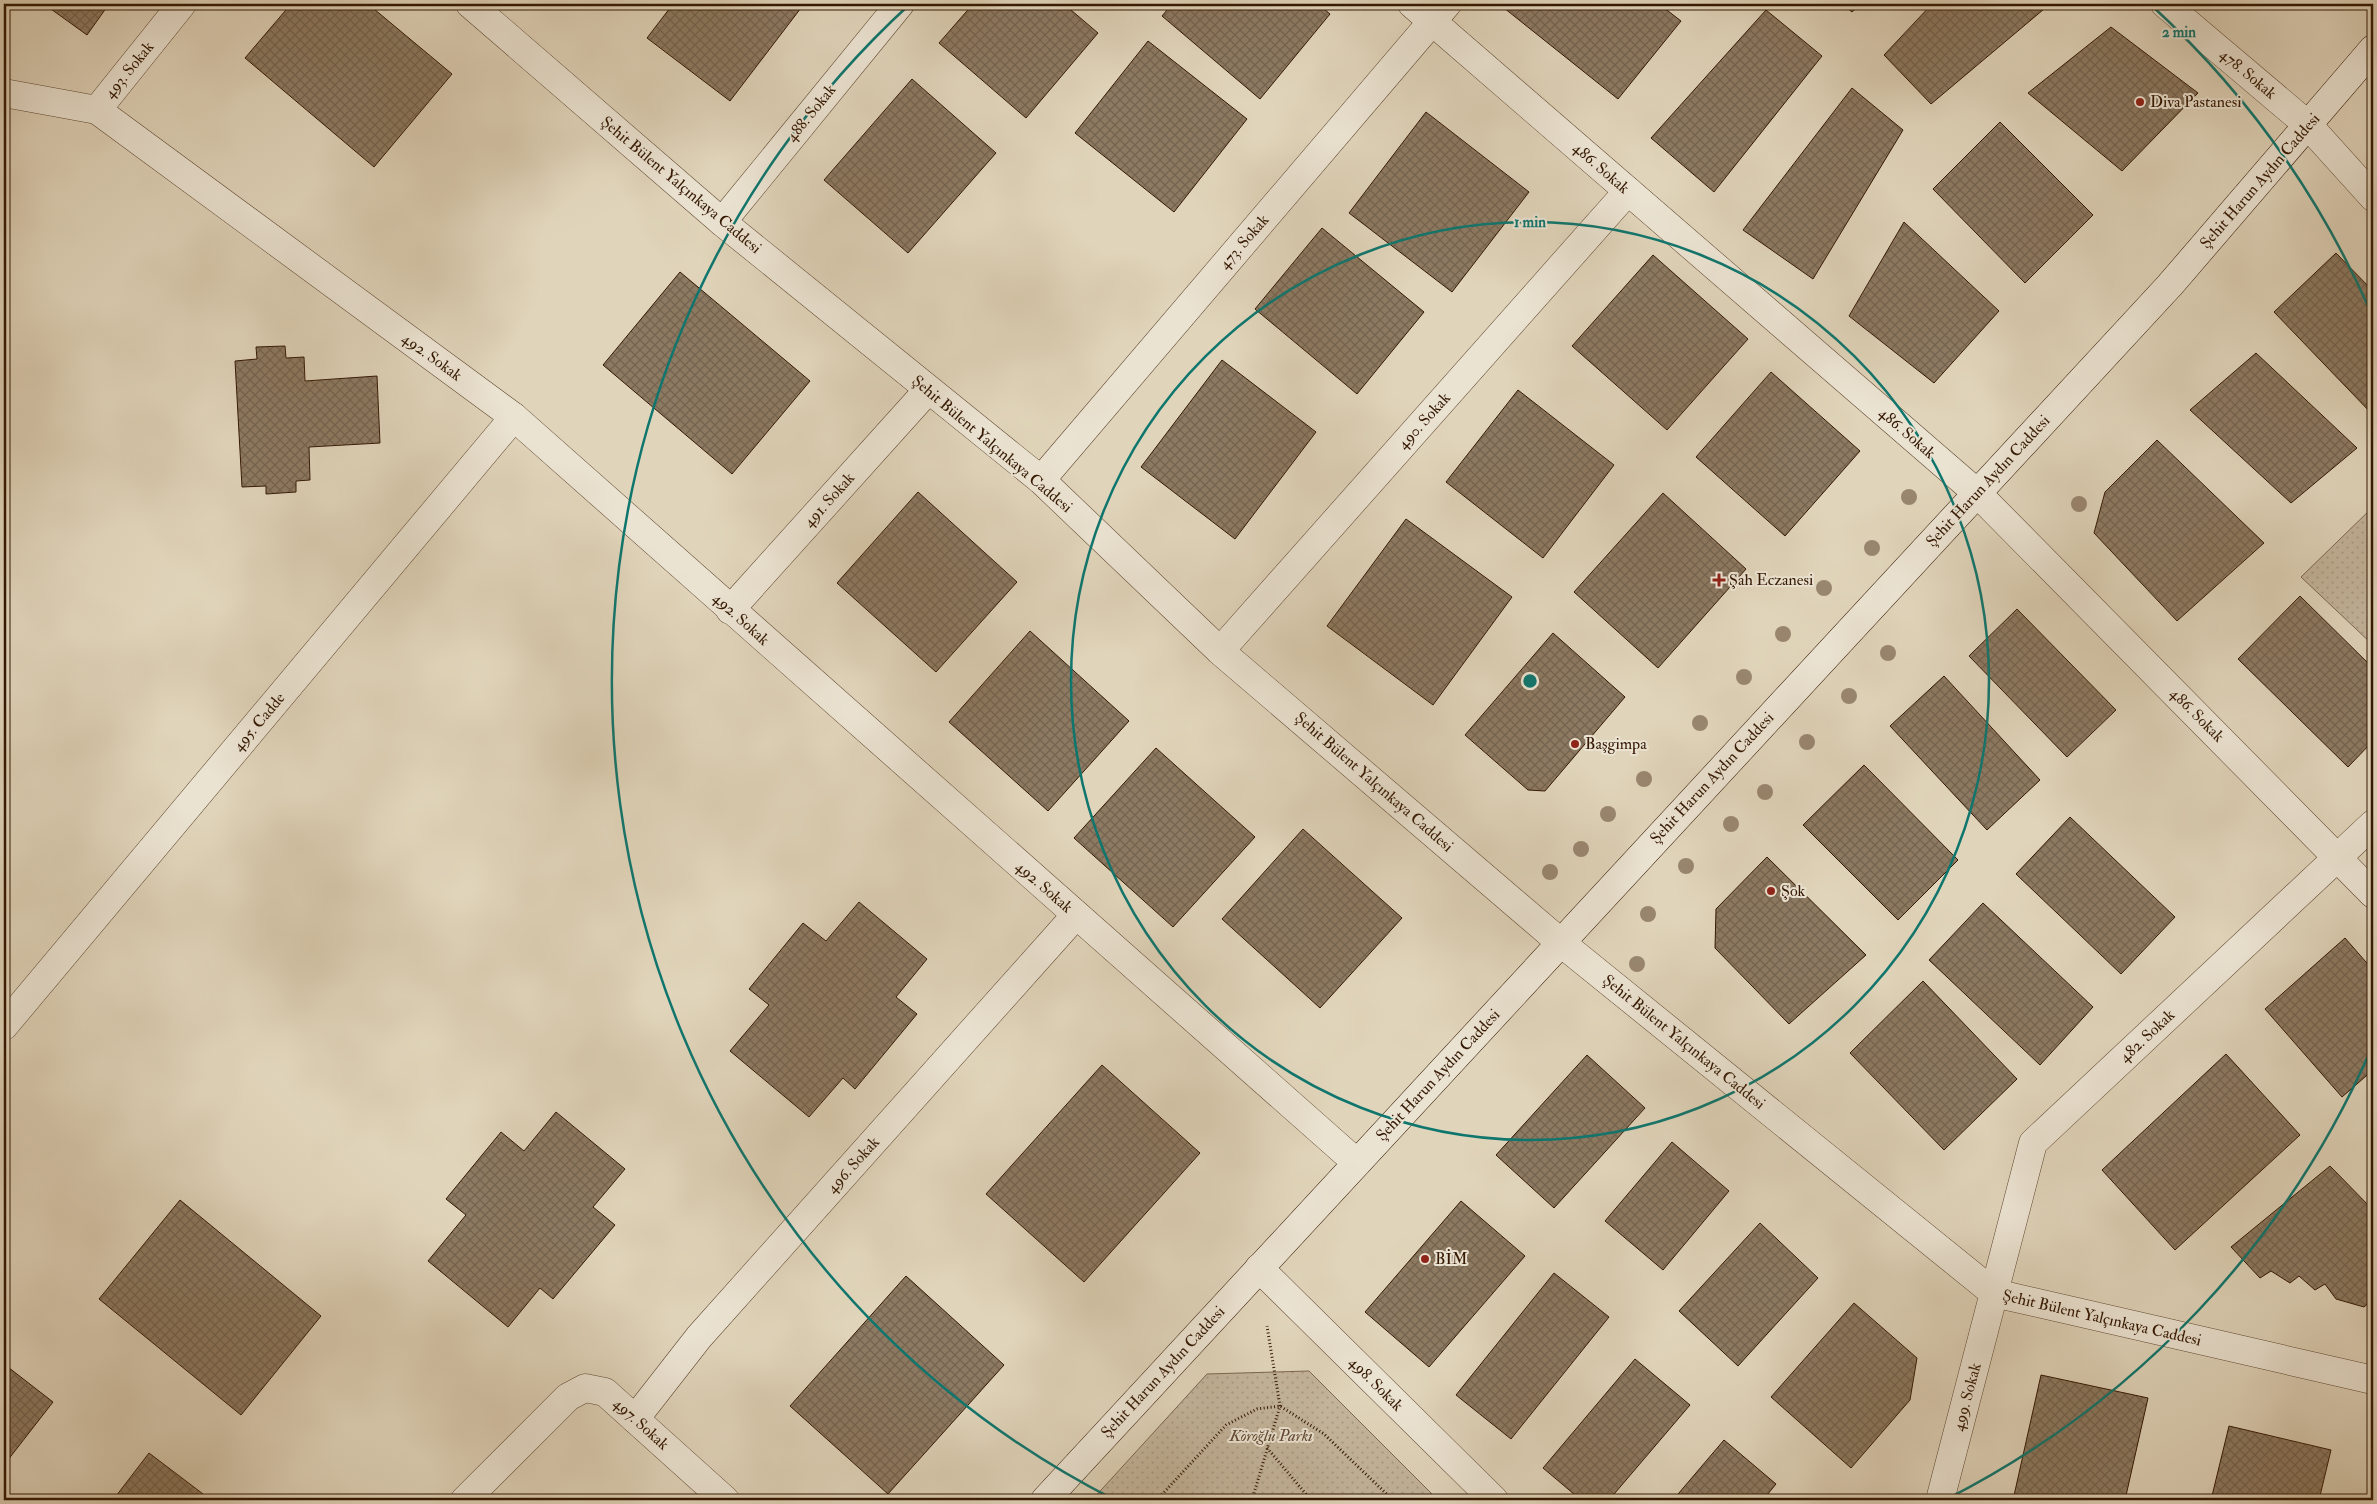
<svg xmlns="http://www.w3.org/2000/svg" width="2377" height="1504" font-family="'IM FELL Double Pica',serif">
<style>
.park{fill:url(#park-dots);stroke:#7c664f}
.building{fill:url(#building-cross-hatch);stroke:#341803}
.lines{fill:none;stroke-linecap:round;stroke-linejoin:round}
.minor-casing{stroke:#5f4731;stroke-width:29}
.tertiary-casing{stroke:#5f4731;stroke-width:29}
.secondary-casing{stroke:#341803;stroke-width:29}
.path{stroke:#341803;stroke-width:3;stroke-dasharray:1 2.5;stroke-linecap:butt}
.minor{stroke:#ebe3d2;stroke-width:28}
.tertiary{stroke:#ebe3d2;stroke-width:28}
.secondary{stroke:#ebe3d2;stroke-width:28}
.tree{fill:#99866f}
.ring{fill:none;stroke:#0f766e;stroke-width:2.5}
.poi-dot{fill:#8f2418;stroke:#ebe3d2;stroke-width:2}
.labels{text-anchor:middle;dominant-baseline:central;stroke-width:4;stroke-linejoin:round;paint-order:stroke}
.street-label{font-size:16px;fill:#341803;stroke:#ebe3d2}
.poi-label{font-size:16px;fill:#341803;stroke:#ebe3d2;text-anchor:start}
.park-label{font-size:16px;font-style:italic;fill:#5f4731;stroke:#ebe3d2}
.centre{fill:#0f766e;stroke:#ebe3d2;stroke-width:2.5}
.ring-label{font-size:15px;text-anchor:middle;font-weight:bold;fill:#0f766e;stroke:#ebe3d2;stroke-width:4;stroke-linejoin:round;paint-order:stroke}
</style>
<defs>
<pattern id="park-dots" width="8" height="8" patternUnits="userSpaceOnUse" patternTransform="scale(1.25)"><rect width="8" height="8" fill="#c3b49b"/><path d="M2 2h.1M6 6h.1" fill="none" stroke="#a89a84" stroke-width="1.8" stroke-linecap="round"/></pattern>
<pattern id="building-cross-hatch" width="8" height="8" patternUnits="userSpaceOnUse" patternTransform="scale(1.25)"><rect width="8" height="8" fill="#8d7a62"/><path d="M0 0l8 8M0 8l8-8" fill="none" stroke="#74634f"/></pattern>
</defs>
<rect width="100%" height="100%" fill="#e0d4ba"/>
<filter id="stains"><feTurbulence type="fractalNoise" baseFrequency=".004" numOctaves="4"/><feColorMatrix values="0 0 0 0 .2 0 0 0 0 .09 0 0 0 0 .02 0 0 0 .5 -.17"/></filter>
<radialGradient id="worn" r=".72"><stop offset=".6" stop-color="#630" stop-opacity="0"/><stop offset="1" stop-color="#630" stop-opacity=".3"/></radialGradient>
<g class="park">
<polygon points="2373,507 2373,645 2301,577"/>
<polygon points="1309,1371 1438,1500 1092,1500 1207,1374"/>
</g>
<g class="building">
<polygon points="44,4 109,4 87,35"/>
<polygon points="291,4 368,4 452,74 374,167 245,58"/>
<polygon points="673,4 804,4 730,101 647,38"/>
<polygon points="973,4 1064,4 1098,33 1026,118 939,43"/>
<polygon points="1172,4 1318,4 1330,14 1260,99 1162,16"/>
<polygon points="1499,4 1659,4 1681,21 1618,99"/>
<polygon points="1842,4 1861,4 1852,12"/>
<polygon points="1932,4 2050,4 1931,104 1884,55"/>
<polygon points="1766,10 1822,56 1714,192 1651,138"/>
<polygon points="2111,27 2198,93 2122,171 2028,93"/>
<polygon points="1148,41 1247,119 1174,212 1075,133"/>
<polygon points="912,79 996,153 908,253 824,180"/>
<polygon points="1852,88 1903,130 1813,279 1743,230"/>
<polygon points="1426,112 1529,192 1452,292 1349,213"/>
<polygon points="2000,122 2093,215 2025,283 1933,189"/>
<polygon points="1904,222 1999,311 1934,383 1849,316"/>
<polygon points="1322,228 1424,312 1357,394 1255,309"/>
<polygon points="2336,253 2373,291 2373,415 2274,312"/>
<polygon points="1653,255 1748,339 1667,430 1572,346"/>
<polygon points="680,272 810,381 732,474 603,365"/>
<polygon points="285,346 286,358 304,357 305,381 377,376 380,443 309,447 310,480 296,481 296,492 266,494 266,486 242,487 235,361 257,359 256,347"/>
<polygon points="2256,353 2357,448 2291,503 2190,410"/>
<polygon points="1222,360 1316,432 1235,539 1141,467"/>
<polygon points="1771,372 1860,451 1785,536 1696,457"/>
<polygon points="1518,390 1614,465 1543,558 1446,482"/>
<polygon points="2157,440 2264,543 2177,621 2094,533 2105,492"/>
<polygon points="918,492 1017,582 936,672 837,583"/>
<polygon points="1663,493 1746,569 1658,668 1574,592"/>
<polygon points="1406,519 1512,597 1433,705 1327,626"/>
<polygon points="2300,596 2373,668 2373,741 2348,767 2238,659"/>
<polygon points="2017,609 2116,710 2067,757 1969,656"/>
<polygon points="1030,631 1129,721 1048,811 949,722"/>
<polygon points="1553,633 1625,697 1545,791 1528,790 1465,735"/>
<polygon points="1944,676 2040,780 1987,830 1890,726"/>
<polygon points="1156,748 1255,837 1173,927 1074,838"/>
<polygon points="1864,765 1958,860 1898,920 1803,825"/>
<polygon points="2070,817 2175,917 2121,974 2016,874"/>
<polygon points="1303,829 1402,918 1320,1008 1222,919"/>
<polygon points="1767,857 1866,955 1789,1024 1715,948 1716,909"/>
<polygon points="859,902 927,959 896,997 917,1014 855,1089 843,1078 809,1117 730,1051 769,1005 749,989 803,923 826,941"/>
<polygon points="1983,903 2093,1007 2040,1065 1929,960"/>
<polygon points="2345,938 2373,970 2373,1070 2342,1097 2265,1009"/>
<polygon points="1923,981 2017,1079 1944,1150 1850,1053"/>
<polygon points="2226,1054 2300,1135 2175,1250 2102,1170"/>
<polygon points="1587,1055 1645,1108 1554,1208 1496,1155"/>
<polygon points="1102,1065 1200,1153 1084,1282 986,1194"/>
<polygon points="556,1112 625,1169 593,1207 615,1225 553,1299 540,1288 508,1327 428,1261 466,1215 446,1199 501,1132 524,1151"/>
<polygon points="1672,1142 1729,1191 1663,1270 1605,1221"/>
<polygon points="2330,1166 2373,1210 2373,1299 2364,1307 2336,1299 2325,1284 2315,1290 2299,1276 2290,1283 2271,1271 2260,1278 2231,1247"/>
<polygon points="180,1200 321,1316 241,1415 99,1299"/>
<polygon points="1461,1201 1525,1256 1429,1367 1365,1312"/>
<polygon points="1760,1223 1818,1278 1738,1366 1679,1311"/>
<polygon points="1554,1273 1609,1317 1511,1439 1456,1395"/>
<polygon points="906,1276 1004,1365 888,1494 790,1406"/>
<polygon points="1854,1303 1917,1358 1910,1400 1851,1468 1771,1397"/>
<polygon points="1635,1359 1690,1405 1609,1500 1581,1500 1543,1468"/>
<polygon points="4,1364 53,1402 4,1465"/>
<polygon points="2041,1375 2148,1398 2125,1500 2013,1500"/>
<polygon points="2229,1426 2331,1450 2319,1500 2211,1500"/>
<polygon points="1724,1440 1776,1484 1763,1500 1673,1500"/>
<polygon points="149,1453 211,1500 113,1500"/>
</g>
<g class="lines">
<g class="minor-casing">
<g id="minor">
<polyline points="1412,4 1977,493 2373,894"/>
<polyline points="2165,4 2308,125 2373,197"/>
<polyline points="4,93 97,110 182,4"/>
<polyline points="97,110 514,417 1357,1163"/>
<polyline points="722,222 900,4"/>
<polyline points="1041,480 1447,4"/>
<polyline points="730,610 928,390"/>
<polyline points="1220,651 1628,191"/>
<polyline points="4,1026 514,417"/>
<polyline points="1259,1268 1494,1500"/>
<polyline points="635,1419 699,1337 1076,915"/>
<polyline points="465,1500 568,1397 585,1388 605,1392 725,1500"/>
<polyline points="1940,1500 2033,1143 2373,824"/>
</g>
</g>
<g class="tertiary-casing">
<polyline id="tertiary" points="470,4 722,222 1041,480 1220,651 1560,942 1994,1293 2373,1380"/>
</g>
<g class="secondary-casing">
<polyline id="secondary" points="1045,1500 2170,285 2373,49"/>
</g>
<g class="path">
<polyline points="1267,1448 1311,1500"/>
<polyline points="1157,1500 1226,1425 1257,1409 1280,1406 1324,1434 1393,1500"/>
<polyline points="1252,1500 1280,1406 1267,1326"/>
</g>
<use href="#minor" class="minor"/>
<use href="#tertiary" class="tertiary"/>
<use href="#secondary" class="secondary"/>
</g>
<g class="tree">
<circle cx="1909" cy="497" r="8"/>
<circle cx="2079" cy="504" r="8"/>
<circle cx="1872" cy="548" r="8"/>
<circle cx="1824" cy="588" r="8"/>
<circle cx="1783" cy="634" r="8"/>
<circle cx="1888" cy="653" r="8"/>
<circle cx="1744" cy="677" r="8"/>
<circle cx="1849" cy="696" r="8"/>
<circle cx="1700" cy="723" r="8"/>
<circle cx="1807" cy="742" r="8"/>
<circle cx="1644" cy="779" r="8"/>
<circle cx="1765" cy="792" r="8"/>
<circle cx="1608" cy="814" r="8"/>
<circle cx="1731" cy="824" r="8"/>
<circle cx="1581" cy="849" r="8"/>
<circle cx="1686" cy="866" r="8"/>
<circle cx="1550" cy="872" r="8"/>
<circle cx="1648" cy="914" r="8"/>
<circle cx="1637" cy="964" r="8"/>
</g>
<g class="ring">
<circle cx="1530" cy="681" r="459"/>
<path d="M2372 1047A918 918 0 0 1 1947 1499M1113 1499A918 918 0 0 1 910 4M2150 4A918 918 0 0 1 2372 315"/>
</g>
<g class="poi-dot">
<circle cx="2140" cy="102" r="5"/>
<path d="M1716.5 572.5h5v5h5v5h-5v5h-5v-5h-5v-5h5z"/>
<circle cx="1575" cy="744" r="5"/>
<circle cx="1771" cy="891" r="5"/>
<circle cx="1425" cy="1259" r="5"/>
</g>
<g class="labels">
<g class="street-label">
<text transform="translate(129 70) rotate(-51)">493. Sokak</text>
<text transform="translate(2248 74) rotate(40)">478. Sokak</text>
<text transform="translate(811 113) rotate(-51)">488. Sokak</text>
<text transform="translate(1601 168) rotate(41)">486. Sokak</text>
<text transform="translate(2260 181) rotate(-49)">Şehit Harun Aydın Caddesi</text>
<text transform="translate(681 185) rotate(40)">Şehit Bülent Yalçınkaya Caddesi</text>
<text transform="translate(1244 242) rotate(-49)">473. Sokak</text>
<text transform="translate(432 357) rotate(36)">492. Sokak</text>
<text transform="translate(1424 421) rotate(-48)">490. Sokak</text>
<text transform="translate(1907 433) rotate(41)">486. Sokak</text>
<text transform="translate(992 444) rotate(40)">Şehit Bülent Yalçınkaya Caddesi</text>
<text transform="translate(1988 481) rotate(-47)">Şehit Harun Aydın Caddesi</text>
<text transform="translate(829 500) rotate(-48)">491. Sokak</text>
<text transform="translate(741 619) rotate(42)">492. Sokak</text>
<text transform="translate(2197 715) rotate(45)">486. Sokak</text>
<text transform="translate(259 722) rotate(-50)">495. Cadde</text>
<text transform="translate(1712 778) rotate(-47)">Şehit Harun Aydın Caddesi</text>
<text transform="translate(1374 782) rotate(41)">Şehit Bülent Yalçınkaya Caddesi</text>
<text transform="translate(1044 887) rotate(41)">492. Sokak</text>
<text transform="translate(2147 1036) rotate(-43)">482. Sokak</text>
<text transform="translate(1684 1042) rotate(39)">Şehit Bülent Yalçınkaya Caddesi</text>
<text transform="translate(1438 1075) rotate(-47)">Şehit Harun Aydın Caddesi</text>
<text transform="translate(853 1165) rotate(-48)">496. Sokak</text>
<text transform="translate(2102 1318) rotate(13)">Şehit Bülent Yalçınkaya Caddesi</text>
<text transform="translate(1163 1372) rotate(-47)">Şehit Harun Aydın Caddesi</text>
<text transform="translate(1376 1384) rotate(45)">498. Sokak</text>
<text transform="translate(1967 1397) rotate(-75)">499. Sokak</text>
<text transform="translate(641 1424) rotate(42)">497. Sokak</text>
</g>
<g class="poi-label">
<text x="2150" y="102">Diva Pastanesi</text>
<text x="1729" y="580">Şah Eczanesi</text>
<text x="1585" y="744">Başgimpa</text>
<text x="1781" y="891">Şok</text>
<text x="1435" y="1259">BİM</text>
</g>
<g class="park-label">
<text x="1271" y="1436">Köroğlu Parkı</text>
</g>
</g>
<circle cx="1530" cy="681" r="8" class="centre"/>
<g class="ring-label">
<text x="2179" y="37">2 min</text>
<text x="1530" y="227">1 min</text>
</g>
<rect width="2377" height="1504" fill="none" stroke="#e0d4ba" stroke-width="20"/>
<rect x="5" y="5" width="2367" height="1494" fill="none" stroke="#341803" stroke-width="2.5"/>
<rect x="10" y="10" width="2357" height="1484" fill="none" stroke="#341803"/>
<rect width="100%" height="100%" filter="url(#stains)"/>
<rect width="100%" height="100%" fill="url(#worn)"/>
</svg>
